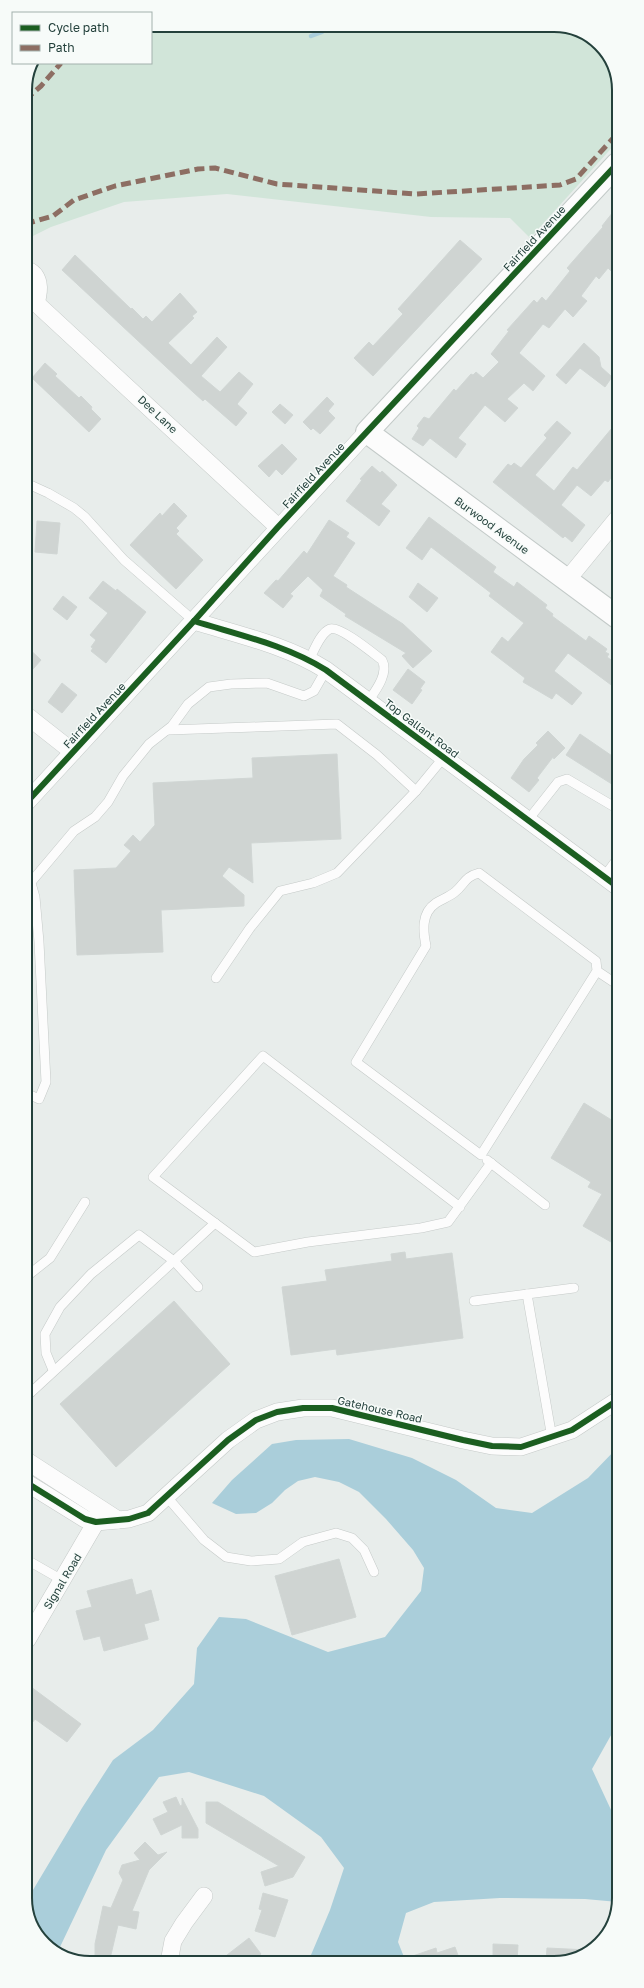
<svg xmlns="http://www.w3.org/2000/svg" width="644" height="1988" font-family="'Golos Text',sans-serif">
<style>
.green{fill:#d1e5d9}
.water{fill:#aaceda}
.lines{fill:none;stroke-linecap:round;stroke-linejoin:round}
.stream{stroke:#aaceda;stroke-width:4.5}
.building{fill:#cfd4d2;stroke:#d0d6d4}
.lane-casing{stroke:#c5cac8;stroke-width:10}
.street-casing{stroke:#c5cac8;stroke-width:18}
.secondary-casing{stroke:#c3cac8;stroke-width:24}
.lane{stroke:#fcfcfc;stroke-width:9}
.street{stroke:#fcfcfc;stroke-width:17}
.secondary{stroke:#fcfcfc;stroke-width:22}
.quiet{stroke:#8d6e63;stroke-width:5;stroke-dasharray:10 5;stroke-linecap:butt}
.cycleway-casing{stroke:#f7fbf9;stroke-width:8}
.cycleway{stroke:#1b5e20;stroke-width:6}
.labels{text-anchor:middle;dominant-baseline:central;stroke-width:3;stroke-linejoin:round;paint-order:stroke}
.street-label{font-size:11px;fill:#24413c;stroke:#f7fbf9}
.rim{fill:none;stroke:#24413c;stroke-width:2}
</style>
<rect width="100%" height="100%" fill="#e8edeb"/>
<polygon class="green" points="151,25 558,25 597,41 617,73 617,142 530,238 510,218 431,217 227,194 124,202 51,227 25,240 25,86 36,63 151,63"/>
<polygon class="water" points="349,1439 412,1458 456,1480 496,1508 532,1513 588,1478 618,1447 619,1721 592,1769 612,1812 619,1820 618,1902 585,1899 500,1898 434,1902 406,1913 398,1942 406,1962 308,1962 330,1910 344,1868 321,1837 264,1796 189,1772 159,1777 106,1850 60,1947 60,1952 47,1947 27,1915 27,1900 82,1808 113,1760 153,1730 194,1684 197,1648 219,1617 246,1619 328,1652 385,1637 421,1591 424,1568 413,1550 386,1519 359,1492 339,1482 315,1477 298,1481 285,1490 272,1503 256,1513 236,1514 212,1503 232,1480 272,1444 296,1440"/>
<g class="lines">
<polyline class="stream" points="311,36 322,32 329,25"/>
</g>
<g class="building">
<polygon points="617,207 617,263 611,271 608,268 599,279 596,276 581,296 587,301 573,317 565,309 549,328 543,324 519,353 545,376 533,391 524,383 507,399 518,408 505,422 485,405 458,438 466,444 456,458 430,438 423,446 412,439 419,428 417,426 424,417 429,419 454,389 456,391 471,374 473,375 476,372 483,378 499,362 491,354 509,331 507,330 534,300 537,303 542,297 546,301 570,271 567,268 603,227 602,226"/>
<polygon points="460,240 482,259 373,376 354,358 369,342 373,346 403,314 398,309"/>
<polygon points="75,255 131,309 132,308 143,319 146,316 152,322 180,293 197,312 192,316 194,318 168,343 191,365 217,337 227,347 201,376 220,392 239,372 253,384 237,404 247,413 236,426 205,399 203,401 193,392 62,270"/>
<polygon points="584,343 599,357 601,367 612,377 605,387 580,368 566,384 556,375"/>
<polygon points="45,363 57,374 55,376 79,398 81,396 92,407 91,409 101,419 89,432 32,378"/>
<polygon points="327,397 334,404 328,411 335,418 320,434 313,428 311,430 303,422"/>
<polygon points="280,404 293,415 285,424 272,412"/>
<polygon points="557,421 571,433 535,475 554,491 573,467 577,470 617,422 617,470 608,482 605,480 591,496 577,485 561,505 585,525 572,542 565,536 563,538 493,482 508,464 511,466 514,463 521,468 547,438 544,435"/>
<polygon points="282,444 297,459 282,475 276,469 269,477 258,466"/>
<polygon points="372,466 380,473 382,471 397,485 381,504 390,511 379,526 346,501 362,480 360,479"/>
<polygon points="174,503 187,516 176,528 179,531 176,534 203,560 176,589 130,545 160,513 162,516"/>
<polygon points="429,517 496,567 493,572 514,587 517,582 547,605 545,608 553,614 552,616 586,641 589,636 607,649 605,652 609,654 607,657 618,665 618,690 568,653 554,671 582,693 572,705 556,693 552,699 523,682 525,678 491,652 502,637 508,642 524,623 489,596 491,593 431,547 422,560 406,548"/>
<polygon points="329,520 349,533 346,537 355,543 333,576 347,585 346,587 403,624 432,651 413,668 402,656 406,653 345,616 346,614 320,596 323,590 308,576 290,594 293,596 283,608 264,593 276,580 278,581 304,551 307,554"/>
<polygon points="37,521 60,523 57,554 35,552"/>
<polygon points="103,581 116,591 117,589 146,612 106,663 91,651 93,648 91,647 96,640 90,635 108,613 89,598"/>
<polygon points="418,583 438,598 427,612 409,597"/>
<polygon points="63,596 77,607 67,620 53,609"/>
<polygon points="26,646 41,660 26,677"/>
<polygon points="408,669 425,682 420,689 422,690 412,704 393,690"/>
<polygon points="62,683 77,695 62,713 48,702"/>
<polygon points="548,731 565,748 554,759 553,757 537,778 539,780 529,792 511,778 524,759 538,745 536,743"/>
<polygon points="580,734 618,760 618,788 566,755"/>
<polygon points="337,754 341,839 251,843 253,883 229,867 222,876 244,895 244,906 161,910 163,952 77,955 74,870 116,868 131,851 124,845 133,835 140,842 155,825 153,783 253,778 252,758"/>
<polygon points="584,1103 618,1124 618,1246 583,1226 602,1194 588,1187 591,1182 551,1158"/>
<polygon points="405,1252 406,1259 452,1253 463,1338 337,1355 336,1349 291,1355 282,1287 327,1281 325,1270 392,1261 391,1254"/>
<polygon points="174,1301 230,1364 116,1467 60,1404"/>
<polygon points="339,1559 356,1617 292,1635 275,1576"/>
<polygon points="132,1579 136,1595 151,1590 159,1620 144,1624 148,1639 104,1651 100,1636 84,1640 76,1611 92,1607 87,1591"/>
<polygon points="27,1684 81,1724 67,1742 35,1719 27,1730"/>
<polygon points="176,1797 180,1806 182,1805 182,1798 198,1829 198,1838 182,1838 182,1825 161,1835 153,1819 168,1812 163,1802"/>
<polygon points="206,1802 218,1802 305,1857 293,1877 265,1886 261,1872 279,1866 206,1823"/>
<polygon points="145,1842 158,1855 167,1852 149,1870 132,1911 139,1912 136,1929 118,1925 109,1963 95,1963 95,1944 103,1906 111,1908 123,1880 119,1873 122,1865 140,1860 134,1853"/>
<polygon points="263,1893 288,1900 275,1937 255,1931 262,1910 259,1909"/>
<polygon points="249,1938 261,1954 258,1956 263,1962 218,1962"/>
<polygon points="493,1944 518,1945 517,1961 493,1961"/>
<polygon points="455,1947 460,1961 404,1962 404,1959 436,1948 437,1953"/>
<polygon points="547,1948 588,1950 571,1961 546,1961"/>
</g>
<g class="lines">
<g class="lane-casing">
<g id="lane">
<polyline points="26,483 48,493 74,508 85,517 124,560 194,621"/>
<path d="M309,660c5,-9 11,-27 21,-31 9,-4 44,25 52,31 7,13 -6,30 -13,40"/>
<polyline points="168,730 337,724 377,755 416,791"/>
<polyline points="528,820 558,782 567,779 618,809"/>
<polyline points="604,877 618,858"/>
<polyline points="26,888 74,831 95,817 108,802 123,776 149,744 172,726 188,704 209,687 231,684 267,683 304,696 314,691 326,670"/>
<path d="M597,971l-116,184 -125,-93 70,-116c-3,-15 -5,-33 10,-43 6,-4 13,-6 19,-11 10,-8 9,-15 24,-19l117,88 1,10 21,14"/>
<polyline points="216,978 250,928 280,891 313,883 337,873 416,791 444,757"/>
<polyline points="26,1093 39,1099 46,1082 39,942 35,897 31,883"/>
<polyline points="487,1160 545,1205"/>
<polyline points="460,1207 263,1056 153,1177 254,1252 308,1242 421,1228 448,1222 491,1163"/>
<polyline points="26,1277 50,1258 85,1202"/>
<polyline points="527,1294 552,1438"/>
<polyline points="474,1301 574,1288"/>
<polyline points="53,1370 46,1353 45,1334 60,1307 91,1274 139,1235 174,1261 198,1287"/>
<polyline points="27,1396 215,1223"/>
<polyline points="167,1497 204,1540 226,1557 251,1561 279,1559 303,1542 336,1533 352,1538 364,1550 374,1572"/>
<polyline points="27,1560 62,1580"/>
</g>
</g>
<g class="street-casing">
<g id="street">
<path d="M25,269c16,5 15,21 11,34"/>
<polyline points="36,303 278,527"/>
<polyline points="567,580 617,519"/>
<path d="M194,621c45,14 92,24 132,49l292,217"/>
<polyline points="26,715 73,752"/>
<polyline points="26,803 367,432"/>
<polyline points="27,1461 118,1520"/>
<polyline points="27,1483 85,1519 96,1522 129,1519 148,1513 228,1440 256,1420 277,1412 303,1408 332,1408 463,1440 492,1446 521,1447 572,1430 618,1400"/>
<polyline points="27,1640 96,1522"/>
<polyline points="169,1962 173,1941 184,1923 204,1896"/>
</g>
</g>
<g class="secondary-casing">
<polyline id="secondary" points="617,164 367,432 617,617"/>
</g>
<use href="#lane" class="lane"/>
<use href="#street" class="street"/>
<use href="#secondary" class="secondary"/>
<g class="quiet">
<polyline points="25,100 41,86 61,63"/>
<polyline points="25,224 53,216 74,200 115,186 198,169 215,168 277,184 416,194 560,185 576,179 617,134"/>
</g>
<g class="cycleway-casing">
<g id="cycleway">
<path d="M194,621c45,14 92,24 132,49l292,217"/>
<polyline points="26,803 194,621 278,527 617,164"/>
<polyline points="27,1483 85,1519 96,1522 129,1519 148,1513 228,1440 256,1420 277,1412 303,1408 332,1408 463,1440 492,1446 521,1447 572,1430 618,1400"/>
</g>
</g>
<use href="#cycleway" class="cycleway"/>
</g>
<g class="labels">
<g class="street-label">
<text transform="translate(534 238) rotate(-47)">Fairfield Avenue</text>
<text transform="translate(158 414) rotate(43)">Dee Lane</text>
<text transform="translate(313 475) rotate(-47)">Fairfield Avenue</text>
<text transform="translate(492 525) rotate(36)">Burwood Avenue</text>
<text transform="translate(94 715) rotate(-47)">Fairfield Avenue</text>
<text transform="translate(422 728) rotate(37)">Top Gallant Road</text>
<text transform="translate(380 1409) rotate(13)">Gatehouse Road</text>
<text transform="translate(62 1581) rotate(-59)">Signal Road</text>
</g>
</g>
<path d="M0 0H644V1988H0ZM90 32H554A58 58 0 0 1 612 90V1898A58 58 0 0 1 554 1956H90A58 58 0 0 1 32 1898V90A58 58 0 0 1 90 32Z" fill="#f7fbf9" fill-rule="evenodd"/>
<path class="rim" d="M90 32H554A58 58 0 0 1 612 90V1898A58 58 0 0 1 554 1956H90A58 58 0 0 1 32 1898V90A58 58 0 0 1 90 32Z"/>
<rect x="12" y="12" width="140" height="52" fill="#f7fbf9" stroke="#a3b1ad"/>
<rect x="20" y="25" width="20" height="6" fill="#1b5e20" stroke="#a3b1ad"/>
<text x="48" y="32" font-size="12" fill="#24413c">Cycle path</text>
<rect x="20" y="45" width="20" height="6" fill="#8d6e63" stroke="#a3b1ad"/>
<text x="48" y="52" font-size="12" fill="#24413c">Path</text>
</svg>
